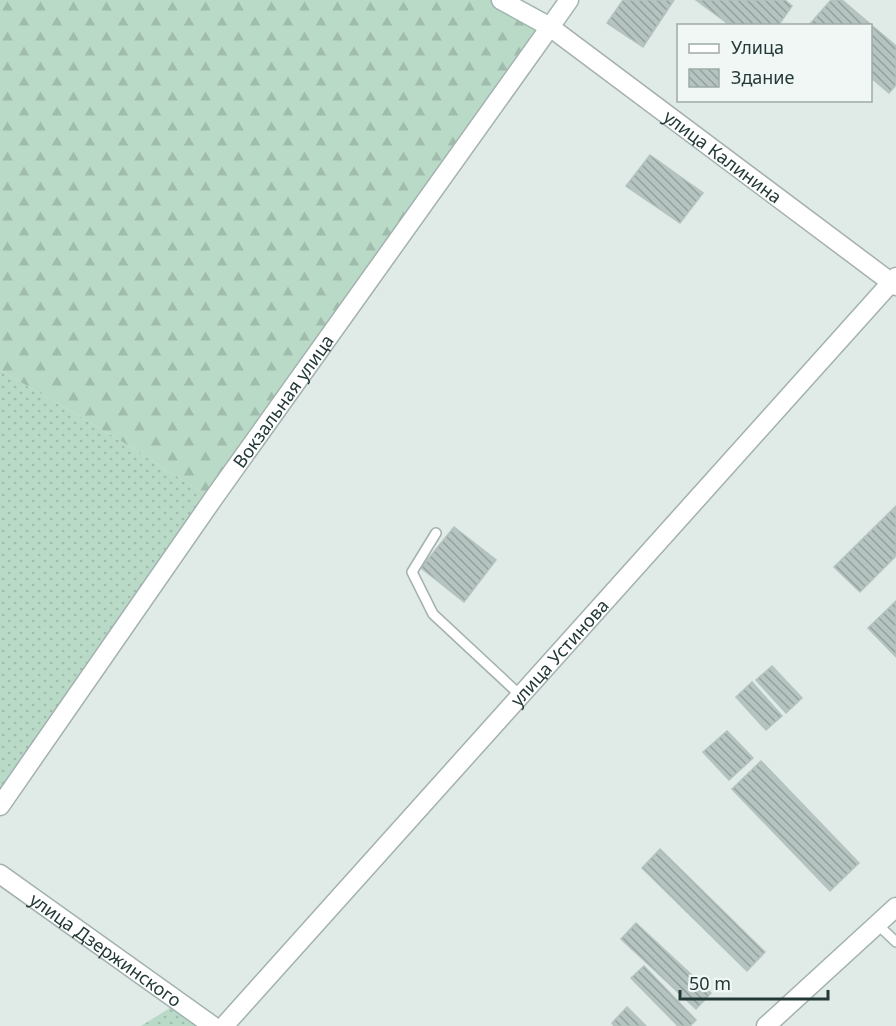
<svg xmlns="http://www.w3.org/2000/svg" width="896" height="1026" font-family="'Noto Sans',sans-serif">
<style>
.grass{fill:url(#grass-dots)}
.forest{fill:url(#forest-firs)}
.building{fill:url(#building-back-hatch);stroke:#b3c3bf;stroke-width:1.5}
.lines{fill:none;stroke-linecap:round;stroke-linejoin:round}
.service-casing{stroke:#a3b1af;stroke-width:12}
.minor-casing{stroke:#a3b1af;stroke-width:21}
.tertiary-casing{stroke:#a3b1af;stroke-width:21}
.secondary-casing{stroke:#a0b5b1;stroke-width:21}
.service{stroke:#fff;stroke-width:9}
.minor{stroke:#fff;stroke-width:18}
.tertiary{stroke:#fff;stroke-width:18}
.secondary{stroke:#fff;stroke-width:18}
.labels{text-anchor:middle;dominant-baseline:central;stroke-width:4.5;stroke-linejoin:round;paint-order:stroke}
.street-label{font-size:18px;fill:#223937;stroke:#f0f7f4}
</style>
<defs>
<pattern id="grass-dots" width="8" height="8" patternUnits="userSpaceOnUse" patternTransform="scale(1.5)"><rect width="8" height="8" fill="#badac8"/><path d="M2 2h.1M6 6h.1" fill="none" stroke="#a0bcac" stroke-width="1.8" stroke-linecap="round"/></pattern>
<pattern id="forest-firs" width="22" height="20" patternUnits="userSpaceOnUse" patternTransform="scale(1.5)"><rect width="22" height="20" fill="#badac8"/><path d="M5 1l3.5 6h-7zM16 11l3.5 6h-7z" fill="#a0bcac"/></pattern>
<pattern id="building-back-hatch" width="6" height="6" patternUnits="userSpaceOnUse" patternTransform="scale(1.5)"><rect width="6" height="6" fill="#b5c4c0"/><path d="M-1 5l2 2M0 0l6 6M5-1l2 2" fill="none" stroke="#93a09d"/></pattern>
</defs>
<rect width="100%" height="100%" fill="#e0eae7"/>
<g class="grass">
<polygon points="0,370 118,439 213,499 0,806"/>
<polygon points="173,1006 201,1026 141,1026"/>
</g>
<polygon class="forest" points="0,0 501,0 550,27 213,499 118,439 0,370"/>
<g class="building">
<polygon points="623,0 674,0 643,47 607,23"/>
<polygon points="696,0 785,0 792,6 778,26 731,26"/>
<polygon points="831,0 842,0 896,46 896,85 889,93 870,77 870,26 809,25"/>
<polygon points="650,155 703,193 680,223 626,186"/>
<polygon points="896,506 896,556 860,592 834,567"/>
<polygon points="454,527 496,560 464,602 421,568"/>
<polygon points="896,601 896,657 868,628"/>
<polygon points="772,666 802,698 786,713 756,680"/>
<polygon points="752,682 782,716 766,730 736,697"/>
<polygon points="727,731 753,758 729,780 703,752"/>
<polygon points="761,761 859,863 830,891 732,789"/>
<polygon points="660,849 765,952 747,971 642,868"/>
<polygon points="636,923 711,993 696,1009 621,939"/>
<polygon points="644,966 696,1020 690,1026 678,1026 631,978"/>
<polygon points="627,1007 646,1026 614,1026 612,1023"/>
</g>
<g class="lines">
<g class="service-casing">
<g id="service">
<polyline points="436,533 412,572 433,614 520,695"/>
<polyline points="877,924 896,942"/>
</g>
</g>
<g class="minor-casing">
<g id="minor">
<path id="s1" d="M550,27l346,259"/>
<path id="s2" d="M224,1026l672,-749"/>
<polyline points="766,1026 896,907"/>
</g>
</g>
<g class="tertiary-casing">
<g id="tertiary">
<path id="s3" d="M0,806l213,-307 337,-472"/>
<path id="s4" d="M0,874l213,152"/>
</g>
</g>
<g class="secondary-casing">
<polyline id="secondary" points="501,0 550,27 569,0"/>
</g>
<use href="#service" class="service"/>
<use href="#minor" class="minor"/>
<use href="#tertiary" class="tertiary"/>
<use href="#secondary" class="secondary"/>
</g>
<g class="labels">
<g class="street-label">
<text stroke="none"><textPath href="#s1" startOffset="216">улица Калинина</textPath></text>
<text stroke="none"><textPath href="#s3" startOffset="494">Вокзальная улица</textPath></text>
<text stroke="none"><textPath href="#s2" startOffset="502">улица Устинова</textPath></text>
<text stroke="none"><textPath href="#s4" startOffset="130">улица Дзержинского</textPath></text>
</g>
</g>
<rect x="677" y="24" width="195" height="78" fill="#f0f7f4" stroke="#9eaba8" stroke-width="1.5"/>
<rect x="689" y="44" width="30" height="9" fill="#ffffff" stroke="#9eaba8" stroke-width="1.5"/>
<text x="731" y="54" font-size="18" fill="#223937">Улица</text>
<rect x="689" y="69" width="30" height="18" fill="url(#building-back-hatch)" stroke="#9eaba8" stroke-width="1.5"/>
<text x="731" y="84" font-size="18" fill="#223937">Здание</text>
<path d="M680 990v9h148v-9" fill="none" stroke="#223937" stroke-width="3"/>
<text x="689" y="990" font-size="18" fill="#223937" stroke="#f0f7f4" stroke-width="4.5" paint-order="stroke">50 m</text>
</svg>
